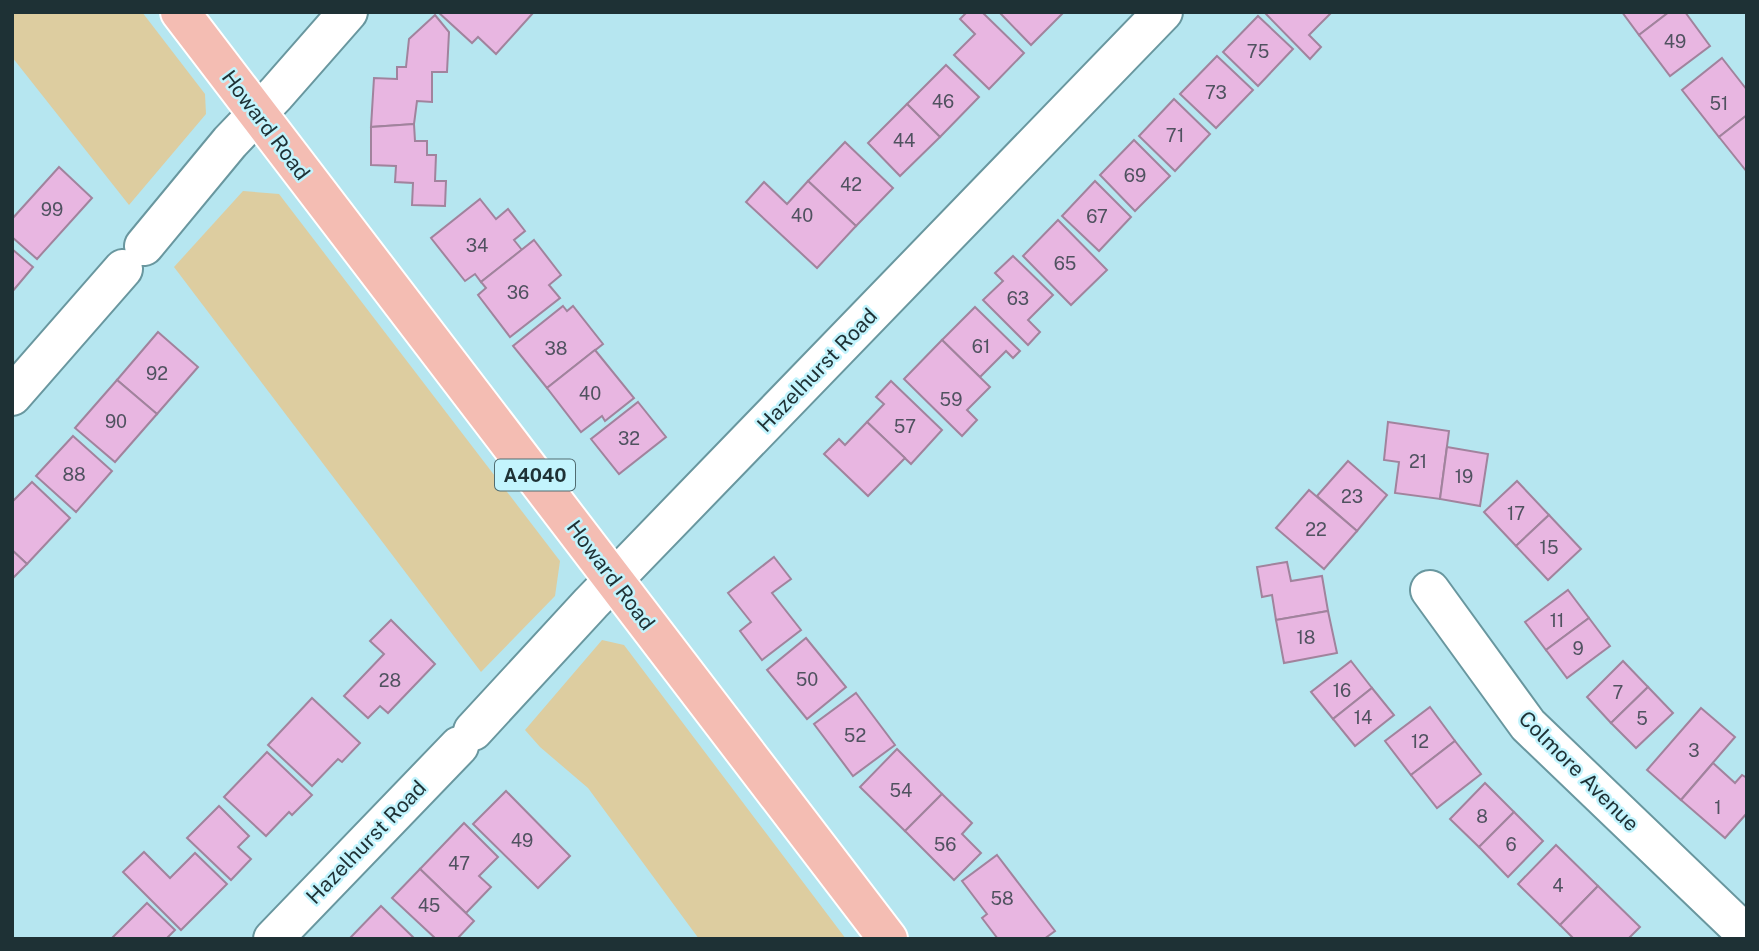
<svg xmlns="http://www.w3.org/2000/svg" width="1759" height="951" font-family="'Public Sans',sans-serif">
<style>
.green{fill:#ddcda0}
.building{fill:#e8b6e1;stroke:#a1839d;stroke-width:2}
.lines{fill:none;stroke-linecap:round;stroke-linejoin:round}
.minor-casing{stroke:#69979f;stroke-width:42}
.major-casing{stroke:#fff;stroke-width:42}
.minor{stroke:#fff;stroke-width:38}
.major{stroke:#f4bdb3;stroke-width:38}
.labels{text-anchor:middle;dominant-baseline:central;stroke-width:5;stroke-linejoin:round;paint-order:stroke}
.number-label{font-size:18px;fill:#505260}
.shield{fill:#c3f4fd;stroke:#506c71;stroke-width:2}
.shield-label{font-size:19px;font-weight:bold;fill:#1e3135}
.street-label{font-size:21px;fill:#1e3135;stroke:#c3f4fd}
</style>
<rect width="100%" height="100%" fill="#b6e6f0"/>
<g class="green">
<polygon points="12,12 142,12 205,94 206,114 129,205 12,57"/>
<polygon points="243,191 279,194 560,561 555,596 481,672 174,267"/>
<polygon points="602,640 624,645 846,939 699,939 588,788 540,747 525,730"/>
</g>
<g class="building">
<polygon points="438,12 532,12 533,13 496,54 478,37 472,43"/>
<polygon points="967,12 982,12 1024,53 989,89 954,55 975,34 960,19"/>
<polygon points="999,12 1064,12 1031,45"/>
<polygon points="1264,12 1332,12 1309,35 1321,47 1310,59"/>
<polygon points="1622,12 1669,12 1639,35"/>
<polygon points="1669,12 1685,12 1710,46 1670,76 1639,35"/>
<polygon points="435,15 449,32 447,72 432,72 432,102 417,101 414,124 371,127 374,78 397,79 397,67 406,67 409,39"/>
<polygon points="1258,16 1293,49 1258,86 1223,52"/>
<polygon points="1217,56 1253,90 1216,128 1180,94"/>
<polygon points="1722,58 1747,90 1747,115 1719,137 1682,90"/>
<polygon points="946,65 979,97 940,137 907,104"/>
<polygon points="1174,99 1210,134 1175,171 1139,136"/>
<polygon points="907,104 940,137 900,176 868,143"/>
<polygon points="1747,115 1747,172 1719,137"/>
<polygon points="414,124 415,141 427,141 427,155 436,155 435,181 446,181 445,206 412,205 413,183 395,182 396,166 371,165 371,127"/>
<polygon points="1134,140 1170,176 1135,211 1100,175"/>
<polygon points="845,142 893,188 856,226 808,181"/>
<polygon points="59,167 92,198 37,259 12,237 12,219"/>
<polygon points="808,181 856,226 817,268 746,202 764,182 787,204"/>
<polygon points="1095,181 1131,217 1099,251 1062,216"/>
<polygon points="480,199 496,219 508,209 525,231 514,240 522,250 481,282 475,274 465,281 431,238"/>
<polygon points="1058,220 1107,270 1071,305 1023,256"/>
<polygon points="534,240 561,275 549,285 560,298 510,337 478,295 486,288 481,282"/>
<polygon points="12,249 33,267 12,292"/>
<polygon points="1013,256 1053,295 1028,320 1040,332 1028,345 983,300 1003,281 995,273"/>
<polygon points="563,306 567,311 573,306 603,344 547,388 513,346"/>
<polygon points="975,307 1020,351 1013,358 1006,351 980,377 942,340"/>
<polygon points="158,332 198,367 157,414 117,380"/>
<polygon points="942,340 990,387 967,410 977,420 962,436 904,379"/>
<polygon points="595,350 634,398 605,421 602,416 581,432 547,388"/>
<polygon points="117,380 157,414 115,462 75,428"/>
<polygon points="891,381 942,430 911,464 867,422 884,404 876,397"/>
<polygon points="638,402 666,437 619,474 591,439"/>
<polygon points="867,422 905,458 868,496 824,454 839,439 845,445"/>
<polygon points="1388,422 1449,431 1440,499 1395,493 1399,462 1384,460"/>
<polygon points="73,436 112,471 76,512 36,476"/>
<polygon points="1447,447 1488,454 1480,506 1440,499"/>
<polygon points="1348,461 1387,495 1357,531 1317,496"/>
<polygon points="1517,481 1549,515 1516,546 1484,512"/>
<polygon points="32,482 70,518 27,564 12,550 12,502"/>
<polygon points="1309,490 1357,531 1324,569 1276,528"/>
<polygon points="1549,515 1581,549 1548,580 1516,546"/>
<polygon points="12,550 27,564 12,579"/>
<polygon points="774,557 791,579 772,593 801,630 762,660 740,631 751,622 728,593"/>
<polygon points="1287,562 1291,581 1322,576 1328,611 1276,620 1272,595 1262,597 1257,567"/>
<polygon points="1568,590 1589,618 1546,650 1525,622"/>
<polygon points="1328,611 1337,653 1284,663 1276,620"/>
<polygon points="1589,618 1610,646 1567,678 1546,650"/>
<polygon points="391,620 435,664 388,713 380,706 368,718 344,696 384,654 370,641"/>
<polygon points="806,638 846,687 807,719 767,670"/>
<polygon points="1351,661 1372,688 1333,719 1311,692"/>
<polygon points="1623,661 1648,687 1611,723 1587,697"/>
<polygon points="1648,687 1673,713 1636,748 1611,723"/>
<polygon points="1372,688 1394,715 1355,746 1333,719"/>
<polygon points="856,693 895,745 853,776 814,724"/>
<polygon points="312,698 360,743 342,762 338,759 312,786 268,745"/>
<polygon points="1430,707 1455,741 1411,775 1385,741"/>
<polygon points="1701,708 1735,737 1681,800 1647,770"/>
<polygon points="1455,741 1481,774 1437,808 1411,775"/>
<polygon points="897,749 942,794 905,831 860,787"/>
<polygon points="267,752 312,795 292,815 289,812 266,836 224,797"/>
<polygon points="1713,763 1735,783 1742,775 1747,778 1747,813 1725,838 1681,800"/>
<polygon points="1485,783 1514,812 1479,847 1450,819"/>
<polygon points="506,791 570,856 538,888 473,824"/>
<polygon points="942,794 972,823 962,834 981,853 954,880 905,831"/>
<polygon points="219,806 249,836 238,847 251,859 231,880 187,838"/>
<polygon points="1514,812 1543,841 1508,877 1479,847"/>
<polygon points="464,823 498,857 479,876 491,887 466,913 420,869"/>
<polygon points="1556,845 1598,886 1560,925 1518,884"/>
<polygon points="144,852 170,878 195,853 227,884 181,930 123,872"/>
<polygon points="997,855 1055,931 1044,939 998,939 982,918 987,914 962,881"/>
<polygon points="420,869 474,921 457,939 436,939 392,898"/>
<polygon points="1598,886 1640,927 1628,939 1574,939 1560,925"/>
<polygon points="147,903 175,930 166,939 111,939"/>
<polygon points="381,906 415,939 353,939 351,937"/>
</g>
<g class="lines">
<g class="minor-casing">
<g id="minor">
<polyline points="144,246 230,142 276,94 348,12"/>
<polyline points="12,396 123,269"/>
<polyline points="1430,590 1528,725 1747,935"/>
<polyline points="473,731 591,603 1163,12"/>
<polyline points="273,939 459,746"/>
</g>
</g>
<g class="major-casing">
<polyline id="major" points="180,12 888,939"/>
</g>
<use href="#minor" class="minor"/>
<use href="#major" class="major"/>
</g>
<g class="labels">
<g class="number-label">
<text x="1675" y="41">49</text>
<text x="1258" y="51">75</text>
<text x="1216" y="92">73</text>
<text x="943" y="101">46</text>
<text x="1719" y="103">51</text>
<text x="1175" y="135">71</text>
<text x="904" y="140">44</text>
<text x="1135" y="175">69</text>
<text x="851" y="184">42</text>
<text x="52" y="209">99</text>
<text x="802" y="215">40</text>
<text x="1097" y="216">67</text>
<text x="477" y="245">34</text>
<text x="1065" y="263">65</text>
<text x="518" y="292">36</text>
<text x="1018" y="298">63</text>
<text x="981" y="346">61</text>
<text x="556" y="348">38</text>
<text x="157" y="373">92</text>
<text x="590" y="393">40</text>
<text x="951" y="399">59</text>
<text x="116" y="421">90</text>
<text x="905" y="426">57</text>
<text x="629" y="438">32</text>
<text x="1418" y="461">21</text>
<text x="74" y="474">88</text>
<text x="1464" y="476">19</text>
<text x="1352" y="496">23</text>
<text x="1516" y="513">17</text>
<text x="1316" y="529">22</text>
<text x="1549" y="547">15</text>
<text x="1557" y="620">11</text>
<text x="1306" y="637">18</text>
<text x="1578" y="648">9</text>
<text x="807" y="679">50</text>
<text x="390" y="680">28</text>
<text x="1342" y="690">16</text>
<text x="1618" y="692">7</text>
<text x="1363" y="717">14</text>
<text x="1642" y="718">5</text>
<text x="855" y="735">52</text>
<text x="1420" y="741">12</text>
<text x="1694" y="750">3</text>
<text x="901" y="790">54</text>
<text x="1718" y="807">1</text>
<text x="1482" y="816">8</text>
<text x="522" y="840">49</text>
<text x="945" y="844">56</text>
<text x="1511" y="844">6</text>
<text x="459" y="863">47</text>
<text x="1558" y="885">4</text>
<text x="1002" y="898">58</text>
<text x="429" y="905">45</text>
</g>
<rect class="shield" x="495" y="459.5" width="80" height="31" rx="5"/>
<g class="shield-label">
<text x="535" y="475">A4040</text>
</g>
<g class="street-label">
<text transform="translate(266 125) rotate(53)">Howard Road</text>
<text transform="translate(817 370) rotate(-46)">Hazelhurst Road</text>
<text transform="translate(611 575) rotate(53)">Howard Road</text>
<text transform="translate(1579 771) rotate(45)">Colmore Avenue</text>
<text transform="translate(366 842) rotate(-46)">Hazelhurst Road</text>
</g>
</g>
<rect width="1759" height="951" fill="none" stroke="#1e3135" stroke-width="28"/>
</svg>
